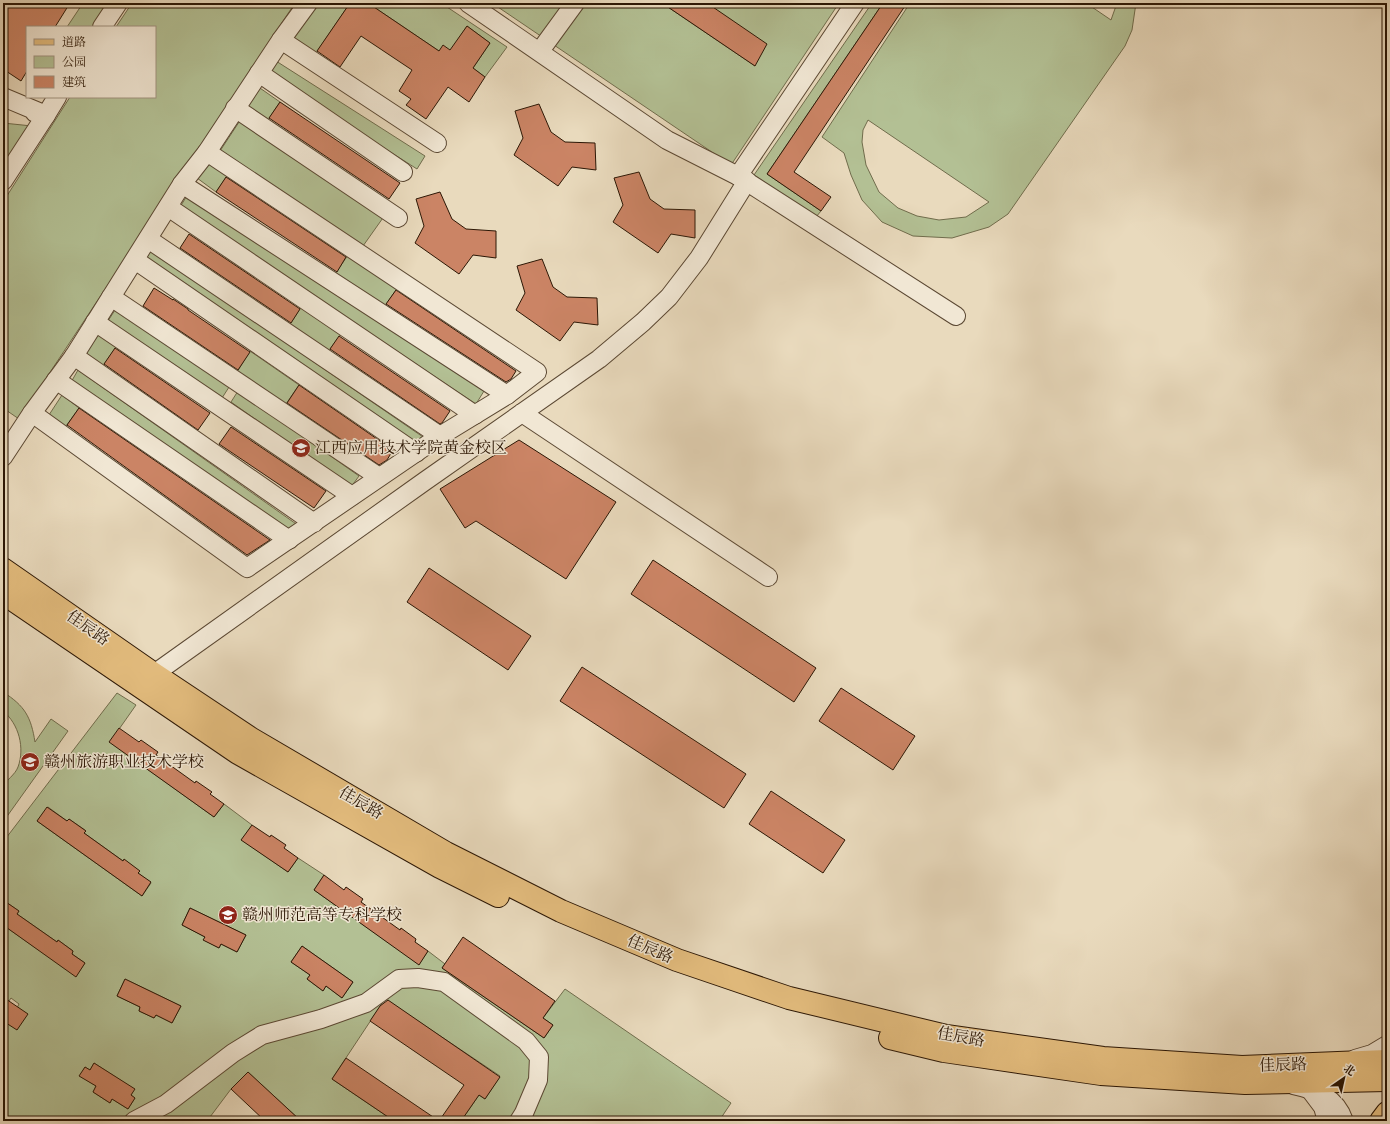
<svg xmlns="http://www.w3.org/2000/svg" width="1390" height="1124" font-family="Alegreya,'Noto Serif SC',serif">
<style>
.green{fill:#b3c094;stroke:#706c4c;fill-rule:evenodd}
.building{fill:#cb8465;stroke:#2c1705}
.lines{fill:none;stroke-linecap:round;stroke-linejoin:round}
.minor-casing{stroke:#5b4833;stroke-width:20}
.major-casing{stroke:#2c1705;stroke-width:24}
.minor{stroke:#f1e7d4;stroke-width:18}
.major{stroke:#e4bd7e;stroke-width:22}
.labels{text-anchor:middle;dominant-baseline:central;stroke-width:3;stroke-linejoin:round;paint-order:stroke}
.poi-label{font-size:16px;fill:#2c1705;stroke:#f1e7d4;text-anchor:start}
.street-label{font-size:16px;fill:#2c1705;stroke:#f1e7d4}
</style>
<rect width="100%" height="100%" fill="#e9dabd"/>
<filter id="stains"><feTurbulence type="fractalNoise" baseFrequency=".005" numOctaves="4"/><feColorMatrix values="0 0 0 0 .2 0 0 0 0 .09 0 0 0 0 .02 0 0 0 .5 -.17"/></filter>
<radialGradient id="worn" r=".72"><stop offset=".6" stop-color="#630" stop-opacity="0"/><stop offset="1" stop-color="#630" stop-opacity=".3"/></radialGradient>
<g class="green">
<polygon points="83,3 110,3 94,27 67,27"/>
<polygon points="132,3 295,3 19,419 3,408 3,202 70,97 155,97 155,27 116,27"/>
<polygon points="315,3 350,3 314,56 291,37"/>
<polygon points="368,3 441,3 507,47 485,77 473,68 490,43 467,26 459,38 461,58 439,51"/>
<polygon points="492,3 662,3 755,66 707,3 839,3 731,165"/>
<polygon points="872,3 883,3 767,174 821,211 816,217 754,175"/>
<path d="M910,3h176l25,17 6,-17h19l-4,27 -7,16 -117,168 -19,13 -37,11 -39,-2 -31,-14 -20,-22 -11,-25 -7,-22 -22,-16zM868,120l121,82 -23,15 -27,3 -22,-4 -19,-8 -19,-16 -13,-27 -4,-23 1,-12z"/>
<polygon points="276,61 425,156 417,169 268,74"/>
<polygon points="257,86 280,102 268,120 245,104"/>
<polygon points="241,119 385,215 363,246 220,151"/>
<polygon points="3,123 32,126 3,170"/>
<polygon points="210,160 229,173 216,192 197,178"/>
<polygon points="188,194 484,391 476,404 180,207"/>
<polygon points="151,250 423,437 417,445 146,259"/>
<polygon points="348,255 398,287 385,306 335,274"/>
<polygon points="301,307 341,334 328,352 289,326"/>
<polygon points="115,310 231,384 222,398 106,324"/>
<polygon points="99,334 116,347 103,366 85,354"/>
<polygon points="250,351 299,385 286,404 237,372"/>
<polygon points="78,370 299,526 289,533 70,384"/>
<polygon points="238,391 359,476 351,487 231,402"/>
<polygon points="62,395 79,408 64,429 47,418"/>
<path d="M3,692c22,14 28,25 32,50l16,-23 17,12 -65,91c0,-8 -2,-29 0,-35 3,-7 12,-12 15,-20 7,-19 1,-43 -15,-56z"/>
<path d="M117,693l19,12 -26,37 104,75 10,-13 28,21 -10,15 46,32 10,-14 26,17 -10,15 105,74 9,-13 17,13 -3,4 102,70 9,-13 -10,-7 22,-29 166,114 -12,18h-258l18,-26 6,4 15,-23 -115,-77 -53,80 62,42h-93l-53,-49 -17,17 -24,32h-204v-99l5,3 1,-1 10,-20 -8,-6 -2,3 -6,-4v-72l73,51 9,-13 -13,-9 1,-3 -15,-11 -1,2 -40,-28 2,-3 -16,-11v-58zM48,807l19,14 2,-2 16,11 -1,3 39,28 1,-1 15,11 -1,2 13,10 -9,13 -105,-75zM190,908l56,27 -9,17 -16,-8 -2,4 -15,-8 1,-3 -23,-12zM302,946l51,36 -11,16 -16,-12 -3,5 -16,-12 3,-4 -19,-13zM125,979l56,27 -9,17 -16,-8 -2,3 -15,-7 1,-4 -23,-11zM94,1063l40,26 -3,6 4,3 -7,11 -16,-10 -2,4 -17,-11 3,-6 -16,-10 5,-9 5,3z"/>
</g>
<g class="building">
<polygon points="7,3 70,3 55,27 27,27 27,71 21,81 3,69 3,10"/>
<polygon points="350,3 368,3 439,51 443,45 450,50 467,26 490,43 473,68 485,77 469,102 448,87 426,119 406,105 411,99 399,91 412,70 361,36 340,67 317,51"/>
<polygon points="662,3 707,3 767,44 755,66"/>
<polygon points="883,3 907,3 794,172 831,197 821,211 767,174"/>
<polygon points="280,102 400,183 389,199 269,118"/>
<polygon points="539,104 551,132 565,142 595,143 596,170 572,167 558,186 514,155 523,138 515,111"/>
<polygon points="639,172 650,199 664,209 695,210 695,238 671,234 658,253 613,222 623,205 614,178"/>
<polygon points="226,177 346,257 337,272 216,192"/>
<polygon points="440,192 452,219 466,229 496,231 496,258 473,255 459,274 415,243 424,226 416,199"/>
<polygon points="189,234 300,309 291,323 180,248"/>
<polygon points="542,259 553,287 567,297 597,298 598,325 574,322 560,341 516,310 525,293 517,266"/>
<polygon points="154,288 173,300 173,299 188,309 188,310 250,352 238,370 143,306"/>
<polygon points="396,290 516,371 511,379 506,382 386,304"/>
<polygon points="339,336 450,411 442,423 440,424 330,349"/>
<polygon points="115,348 210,413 198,430 104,364"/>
<polygon points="299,385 393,450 387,460 379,465 287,403"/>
<polygon points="79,408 270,540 247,555 67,425"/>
<polygon points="231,427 326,491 314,508 219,444"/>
<polygon points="519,440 616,502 566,579 476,521 465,528 440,489"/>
<polygon points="653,560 816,668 794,702 631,594"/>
<polygon points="429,568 531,636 508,670 407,602"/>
<polygon points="582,667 746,774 724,808 560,701"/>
<polygon points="841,688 915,736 893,770 819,721"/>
<polygon points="119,728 139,742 141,740 158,752 156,755 195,783 196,781 212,792 210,794 224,804 214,817 109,742"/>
<polygon points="771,791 845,840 823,873 749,824"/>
<polygon points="47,807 67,821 69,819 86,831 84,833 123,861 124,859 140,871 138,873 151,882 142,896 37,821"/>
<polygon points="252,825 270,837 271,835 286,845 284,848 298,858 288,872 241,840"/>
<polygon points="324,875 344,890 346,887 363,899 361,902 400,930 401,928 416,939 415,942 428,951 419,965 314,890"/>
<polygon points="3,900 19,911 17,914 57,942 58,940 73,951 72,954 85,963 76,977 3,925"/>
<polygon points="190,908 246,935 237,952 221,944 219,948 203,940 205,937 182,925"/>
<polygon points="463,937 555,1001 543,1018 553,1025 544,1038 442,968"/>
<polygon points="302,946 353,982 342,998 326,986 323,991 307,979 310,975 291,962"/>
<polygon points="125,979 181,1006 172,1023 156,1015 154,1018 139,1011 140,1007 117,996"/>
<polygon points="3,997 28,1014 17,1030 3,1021"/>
<polygon points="388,1000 500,1077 485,1099 479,1095 461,1121 439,1121 464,1085 370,1021 380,1006"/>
<polygon points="346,1058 439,1121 394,1121 332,1079"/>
<polygon points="94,1063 135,1089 131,1095 135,1098 128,1109 112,1099 110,1103 93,1092 96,1086 79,1076 85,1067 90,1070"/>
<polygon points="248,1072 301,1121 265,1121 231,1089"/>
</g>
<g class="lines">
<g class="minor-casing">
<g id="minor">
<polyline points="468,3 667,140 738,176 956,316"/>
<polyline points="102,27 118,3"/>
<polyline points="281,40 437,143"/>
<polyline points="540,51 575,3"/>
<polyline points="259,73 403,172"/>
<polyline points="3,97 46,115 3,181"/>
<polyline points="235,108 398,218"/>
<polyline points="35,113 46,115 57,97"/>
<polyline points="738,176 855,3"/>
<polyline points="182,184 507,395"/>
<polyline points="168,207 475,415"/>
<polyline points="148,239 440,436"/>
<polyline points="135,260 416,453"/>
<polyline points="111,297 379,477"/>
<polyline points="95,322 352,496"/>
<polyline points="74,356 314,523"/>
<polyline points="56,380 289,540"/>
<polyline points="32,413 247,568 440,436 507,395 537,372 207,152"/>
<polyline points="522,413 768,577"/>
<polyline points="3,457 32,413 74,356 182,184 207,152 281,40 308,3"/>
<polyline points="154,674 425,481 599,359 643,322 669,297 699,258 747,181"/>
<polyline points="1355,1059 1372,1054 1387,1045"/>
<path d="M1293,1085c23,5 43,12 51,36"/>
<polyline points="1311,1091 1323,1107 1327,1121"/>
<polyline points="134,1121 166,1104 233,1053 262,1035 321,1019 366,1003 399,979 418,978 444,982 526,1041 539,1057 538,1080 524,1113 519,1121"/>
</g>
</g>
<g class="major-casing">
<g id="major">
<polyline points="3,569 154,674 250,738 446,853 561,911 677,960 789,998 946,1036 1103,1058 1242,1067 1387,1061"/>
<polyline points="3,593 238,753 440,867 498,896"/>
<polyline points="890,1038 944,1051 1101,1074 1245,1083 1387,1080"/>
<polyline points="1381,1121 1387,1113"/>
</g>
</g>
<use href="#minor" class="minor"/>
<use href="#major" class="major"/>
</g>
<defs>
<g id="university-disc" transform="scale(1)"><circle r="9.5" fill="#8f2418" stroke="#f1e7d4"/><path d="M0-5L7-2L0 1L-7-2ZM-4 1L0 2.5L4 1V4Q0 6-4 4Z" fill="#fff"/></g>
<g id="school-disc" transform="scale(1)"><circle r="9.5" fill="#8f2418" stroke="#f1e7d4"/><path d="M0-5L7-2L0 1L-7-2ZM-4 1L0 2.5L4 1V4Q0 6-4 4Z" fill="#fff"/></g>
</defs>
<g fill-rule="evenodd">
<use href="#university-disc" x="301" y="448"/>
<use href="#school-disc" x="30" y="762"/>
<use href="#university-disc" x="228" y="915"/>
</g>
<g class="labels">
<g class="poi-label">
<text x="315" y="448">江西应用技术学院黄金校区</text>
<text x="44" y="762">赣州旅游职业技术学校</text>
<text x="242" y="915">赣州师范高等专科学校</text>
</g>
<g class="street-label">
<text transform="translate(88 628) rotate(35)">佳辰路</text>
<text transform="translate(361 803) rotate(30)">佳辰路</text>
<text transform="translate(650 949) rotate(23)">佳辰路</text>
<text transform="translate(961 1037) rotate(10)">佳辰路</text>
<text transform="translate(1283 1065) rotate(-2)">佳辰路</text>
</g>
</g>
<rect width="1390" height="1124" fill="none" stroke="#e9dabd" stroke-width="16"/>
<rect x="4" y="4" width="1382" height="1116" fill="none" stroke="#2c1705" stroke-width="2"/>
<rect x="8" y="8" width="1374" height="1108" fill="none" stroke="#2c1705"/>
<rect x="26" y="26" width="130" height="72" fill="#f1e7d4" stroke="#a29481"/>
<rect x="34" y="39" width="20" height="6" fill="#e4bd7e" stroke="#a29481"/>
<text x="62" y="46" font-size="12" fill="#2c1705">道路</text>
<rect x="34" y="56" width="20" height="12" fill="#b3c094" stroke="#a29481"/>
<text x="62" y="66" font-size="12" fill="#2c1705">公园</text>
<rect x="34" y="76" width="20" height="12" fill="#cb8465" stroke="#a29481"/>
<text x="62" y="86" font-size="12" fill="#2c1705">建筑</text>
<g transform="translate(1344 1078) rotate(34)" stroke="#f1e7d4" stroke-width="3" paint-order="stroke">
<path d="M0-3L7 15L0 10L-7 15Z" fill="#2c1705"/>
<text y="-6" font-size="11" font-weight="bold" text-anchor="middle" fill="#2c1705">北</text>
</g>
<rect width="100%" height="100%" filter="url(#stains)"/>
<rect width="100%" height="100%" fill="url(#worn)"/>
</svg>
